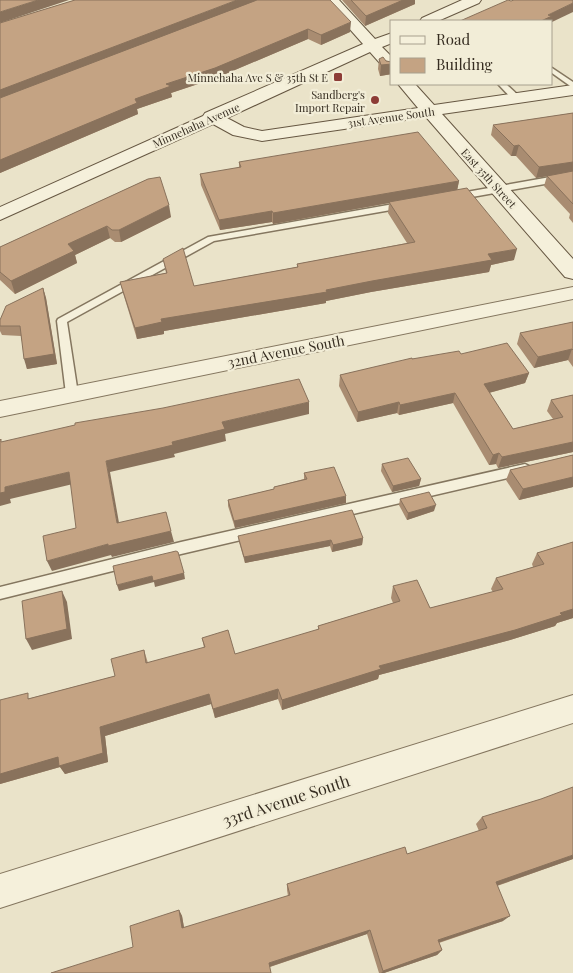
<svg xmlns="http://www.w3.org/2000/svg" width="573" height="973" font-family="'Playfair Display',serif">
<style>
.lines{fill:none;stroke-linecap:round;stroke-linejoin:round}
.lane-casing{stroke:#84765f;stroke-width:3}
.street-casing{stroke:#84765f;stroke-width:2}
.secondary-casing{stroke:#665742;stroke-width:2}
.lane{fill:#f5f0db;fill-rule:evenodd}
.street{fill:#f5f0db;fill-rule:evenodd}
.secondary{fill:#f5f0db;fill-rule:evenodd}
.wall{fill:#a98c71}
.shaded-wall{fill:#89725c}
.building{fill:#c4a383;stroke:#89725c}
.poi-dot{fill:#8d3c36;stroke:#f2edd7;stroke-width:2}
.labels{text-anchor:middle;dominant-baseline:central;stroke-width:4.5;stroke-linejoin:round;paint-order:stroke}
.far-poi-label{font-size:11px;fill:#362d21;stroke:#f2edd7;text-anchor:end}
.far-street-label{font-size:11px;fill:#362d21;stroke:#f2edd7}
.street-label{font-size:14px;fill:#362d21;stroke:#f2edd7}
.near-street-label{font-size:16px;fill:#362d21;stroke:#f2edd7}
</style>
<rect width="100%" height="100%" fill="#eae3c9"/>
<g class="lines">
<g class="lane-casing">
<g id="lane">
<polygon points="552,68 573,82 573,88 552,73"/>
<polygon points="498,84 506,84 520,97 520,101 514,101"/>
<polygon points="573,173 573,179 455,200 451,197 455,194"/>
<polygon points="405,202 408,203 408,207 214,241 67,322 78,394 72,398 66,394 57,321 58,319 208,237"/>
<polygon points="525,464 529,466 531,469 529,472 525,474 181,554 0,599 0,587 181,542"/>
</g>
</g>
<g class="street-casing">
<g id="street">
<polygon points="573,287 573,299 0,417 0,401"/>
<polygon points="573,695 573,723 0,908 0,874"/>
</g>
</g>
<g class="secondary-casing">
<g id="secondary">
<polygon points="324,0 339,0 375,39 392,33 392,43 382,47 392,57 392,72 386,70 370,52 227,118 244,127 262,131 418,108 398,84 415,84 434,105 573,85 573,95 442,114 573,259 573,279 565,277 426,117 262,141 233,135 213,124 0,220 0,207 203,116 205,113 363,44"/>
<polygon points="462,0 481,0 479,3 438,21 420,21 422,18"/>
</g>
</g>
<use href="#lane" class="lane"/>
<use href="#street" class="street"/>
<use href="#secondary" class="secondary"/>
</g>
<g class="wall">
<polygon points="75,0 350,32 321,45 308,39 216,78 171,93 172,97 137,109 138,114 0,173 0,23"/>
<polygon points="342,0 415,0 415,4 365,26"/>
<polygon points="379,59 392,62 392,74 380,76 378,69"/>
<polygon points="573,113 573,223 569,218 570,214 544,186 547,176 536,178 516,156 511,156 491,135 493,125"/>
<polygon points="239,162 459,181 457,190 514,260 491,265 489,272 371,292 326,301 326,303 164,331 164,334 137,339 123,293 120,282 166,273 163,259 194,286 297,267 297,264 407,243 388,213 389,203 273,224 272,222 220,230 201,185 200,174 239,168"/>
<polygon points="148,179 171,217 121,242 115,242 110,238 75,255 77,263 15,294 0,280 0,247"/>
<polygon points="43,288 46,298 57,364 27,369 21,336 2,335 0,331 0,326"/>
<polygon points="573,322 573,367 568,360 534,368 517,344 520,333"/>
<polygon points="461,354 529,373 525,383 489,393 513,429 553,419 547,411 551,400 573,395 573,452 498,468 496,464 489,465 453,403 399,415 397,413 357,422 339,386 340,375 412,359"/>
<polygon points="573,455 573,487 519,500 506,480 510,470"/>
<polygon points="382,464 421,479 419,486 392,492 381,471"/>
<polygon points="304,473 346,503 235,528 228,506 228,500 274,489 274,487 304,479"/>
<polygon points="400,499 434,511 407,520 399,505"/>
<polygon points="238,536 363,538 362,545 332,552 330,546 245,563 239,542"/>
<polygon points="573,542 573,618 557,623 555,626 510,640 379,675 378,679 282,710 278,699 215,718 211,704 105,736 108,762 65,774 60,767 0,784 0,700 31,698 115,676 144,650 148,663 204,648 202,638 235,654 318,630 318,626 393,603 391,598 393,586 430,608 493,592 491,589 496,578 533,567 532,564 537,553"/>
<polygon points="482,817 573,859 497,886 503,921 439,943 442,950 437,955 384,973 379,973 367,934 270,967 133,947 179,910 182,916 184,928 288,896 287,890 287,884 407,854 479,831 476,824"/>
</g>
<g class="shaded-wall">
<polygon points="38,0 69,0 0,23 0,12"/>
<polygon points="237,0 263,0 0,101 0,90"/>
<polygon points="403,0 415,0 415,4 365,26 366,16"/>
<polygon points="573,3 573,12 552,22 541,21 548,15"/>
<polygon points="351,22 350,32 321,45 321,35"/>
<polygon points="308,29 308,39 216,78 171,93 172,97 137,109 138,114 0,173 0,160 166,84"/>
<polygon points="392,64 392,74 380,76 381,65"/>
<polygon points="519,145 516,156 511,156 514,146"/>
<polygon points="573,162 573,172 536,178 539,167"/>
<polygon points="459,181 457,191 389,202 389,203 273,224 273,213"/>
<polygon points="169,205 171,217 121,242 119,230"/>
<polygon points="272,211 272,222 220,230 219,220"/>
<polygon points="107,226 110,238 75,255 77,263 15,294 11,281 68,244"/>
<polygon points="517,249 514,260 491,265 489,272 371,292 326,301 326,303 164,331 164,334 137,339 135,328 161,319 326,290 488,254"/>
<polygon points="43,288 46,298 57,364 27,369 24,359"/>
<polygon points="572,349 568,360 534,368 538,357"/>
<polygon points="529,373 525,383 481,395 484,384"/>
<polygon points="455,393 453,403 399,415 400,405"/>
<polygon points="309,402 309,414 225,434 226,441 174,454 175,457 110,472 121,534 117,523 106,461 172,442 222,422"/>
<polygon points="399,402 397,413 357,422 358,412"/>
<polygon points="573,442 573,452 498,468 502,457"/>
<polygon points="499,453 496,464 489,465 493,455"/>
<polygon points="69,472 73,484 10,499 11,503 0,506 0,493 5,487"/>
<polygon points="573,477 573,487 519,500 523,489"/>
<polygon points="421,479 419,486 392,492 393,486"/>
<polygon points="346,496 346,503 235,528 234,521"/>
<polygon points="436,505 434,511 407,520 408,513"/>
<polygon points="171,531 174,542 112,557 111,555 52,571 47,561 108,544"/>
<polygon points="363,538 362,545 332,552 333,545"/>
<polygon points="331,540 330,546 245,563 244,557"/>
<polygon points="184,573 185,579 155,587 154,582 119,591 117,585 152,576"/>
<polygon points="62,591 67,602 72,639 32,650 26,639"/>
<polygon points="573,609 573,618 557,623 555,626 510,640 379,675 378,679 282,710 282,700 379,666"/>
<polygon points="278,689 278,699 215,718 213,709"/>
<polygon points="209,694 211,704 105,736 108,762 65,774 60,767 0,784 0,774 100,727"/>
<polygon points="573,855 573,859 490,888 496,882"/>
<polygon points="179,910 182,916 185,933 182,928"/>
<polygon points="510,916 503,921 434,944 438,940"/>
<polygon points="370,930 367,934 269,967 269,963"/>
<polygon points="442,950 437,955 384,973 381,973 383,971"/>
</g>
<g class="building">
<polygon points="0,0 38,0 0,12"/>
<polygon points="75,0 237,0 0,90 0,23"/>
<polygon points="257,0 330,0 351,22 321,35 308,29 215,68 166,84 171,86 135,99 137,103 0,160 0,98"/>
<polygon points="351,0 403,0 366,16"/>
<polygon points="508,0 511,1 514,0 573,0 573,3 548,15 552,16 541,21 460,21"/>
<polygon points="383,57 386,61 392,62 392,64 381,65 379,59"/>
<polygon points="573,113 573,162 539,167 519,145 514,146 493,125"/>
<polygon points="418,132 459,181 273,213 272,211 219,220 200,174 241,167 239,162"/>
<polygon points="573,171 573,204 547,176"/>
<polygon points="160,177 169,205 119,230 112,230 107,226 68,244 74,251 11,281 0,272 0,247 148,179"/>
<polygon points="467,188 517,249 488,254 492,260 372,281 326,290 327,292 161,319 162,322 135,328 120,282 167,273 163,259 183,248 194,286 298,267 297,264 415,242 389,202"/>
<polygon points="43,288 54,354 24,359 20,326 0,326 0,320 6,306"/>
<polygon points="573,322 573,350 572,349 538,357 520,333"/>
<polygon points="507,343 529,373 484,384 513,429 563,417 551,400 573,395 573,442 502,457 499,453 493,455 455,393 400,405 399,402 358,412 340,375 412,358 412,359 459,351 461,354"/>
<polygon points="299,379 309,402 222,422 225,429 172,442 173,445 106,461 117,523 166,512 171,531 108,546 108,544 47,561 43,536 76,528 69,472 5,487 5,492 0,493 0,440 1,439 1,442 75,425 75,423 163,408"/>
<polygon points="573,455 573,477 523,489 510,470"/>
<polygon points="408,458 421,479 393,486 382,464"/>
<polygon points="334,467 346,496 234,521 228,500 274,489 274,487 307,479 304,473"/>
<polygon points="429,492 436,505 408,513 400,499"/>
<polygon points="352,510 363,538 333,545 331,540 244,557 238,536"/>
<polygon points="573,542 573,609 560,613 562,615 515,630 379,666 381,669 282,700 278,689 213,709 209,694 100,727 103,753 59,766 58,757 0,774 0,700 28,693 28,699 115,676 111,659 144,650 146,663 205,647 202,638 228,630 235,654 319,629 318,626 400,601 393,586 417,580 430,608 503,589 496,578 544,564 537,553"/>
<polygon points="176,551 178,552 184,573 153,581 152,576 117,585 113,566"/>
<polygon points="62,591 67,629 26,639 22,601"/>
<polygon points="573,787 573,855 496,882 510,916 438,940 442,950 383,971 370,930 269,963 271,973 51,973 133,947 130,926 179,910 182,928 290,895 287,884 405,847 407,854 487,828 482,817 541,799"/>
</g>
<g class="poi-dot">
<rect x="333" y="72" width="10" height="10" rx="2.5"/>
<circle cx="375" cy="100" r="5"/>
</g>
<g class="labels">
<g class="far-poi-label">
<text x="328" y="77">Minnehaha Ave S &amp; 35th St E</text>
<text x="365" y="94">Sandberg's<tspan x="365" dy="13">Import Repair</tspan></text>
</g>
<g class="far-street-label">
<text transform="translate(391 117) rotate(-8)">31st Avenue South</text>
<text transform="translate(196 125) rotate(-24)">Minnehaha Avenue</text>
<text transform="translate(489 178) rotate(48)">East 35th Street</text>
</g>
<g class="street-label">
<text transform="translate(286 351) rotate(-11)">32nd Avenue South</text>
</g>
<g class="near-street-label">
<text transform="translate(286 800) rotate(-18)">33rd Avenue South</text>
</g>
</g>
<rect x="390" y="20" width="162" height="65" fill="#f2edd7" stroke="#a7a08e"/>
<rect x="400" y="36" width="25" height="8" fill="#f5f0db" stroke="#a7a08e"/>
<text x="436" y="45" font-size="15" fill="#362d21">Road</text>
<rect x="400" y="58" width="25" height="15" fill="#c4a383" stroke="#a7a08e"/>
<text x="436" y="70" font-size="15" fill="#362d21">Building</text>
</svg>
